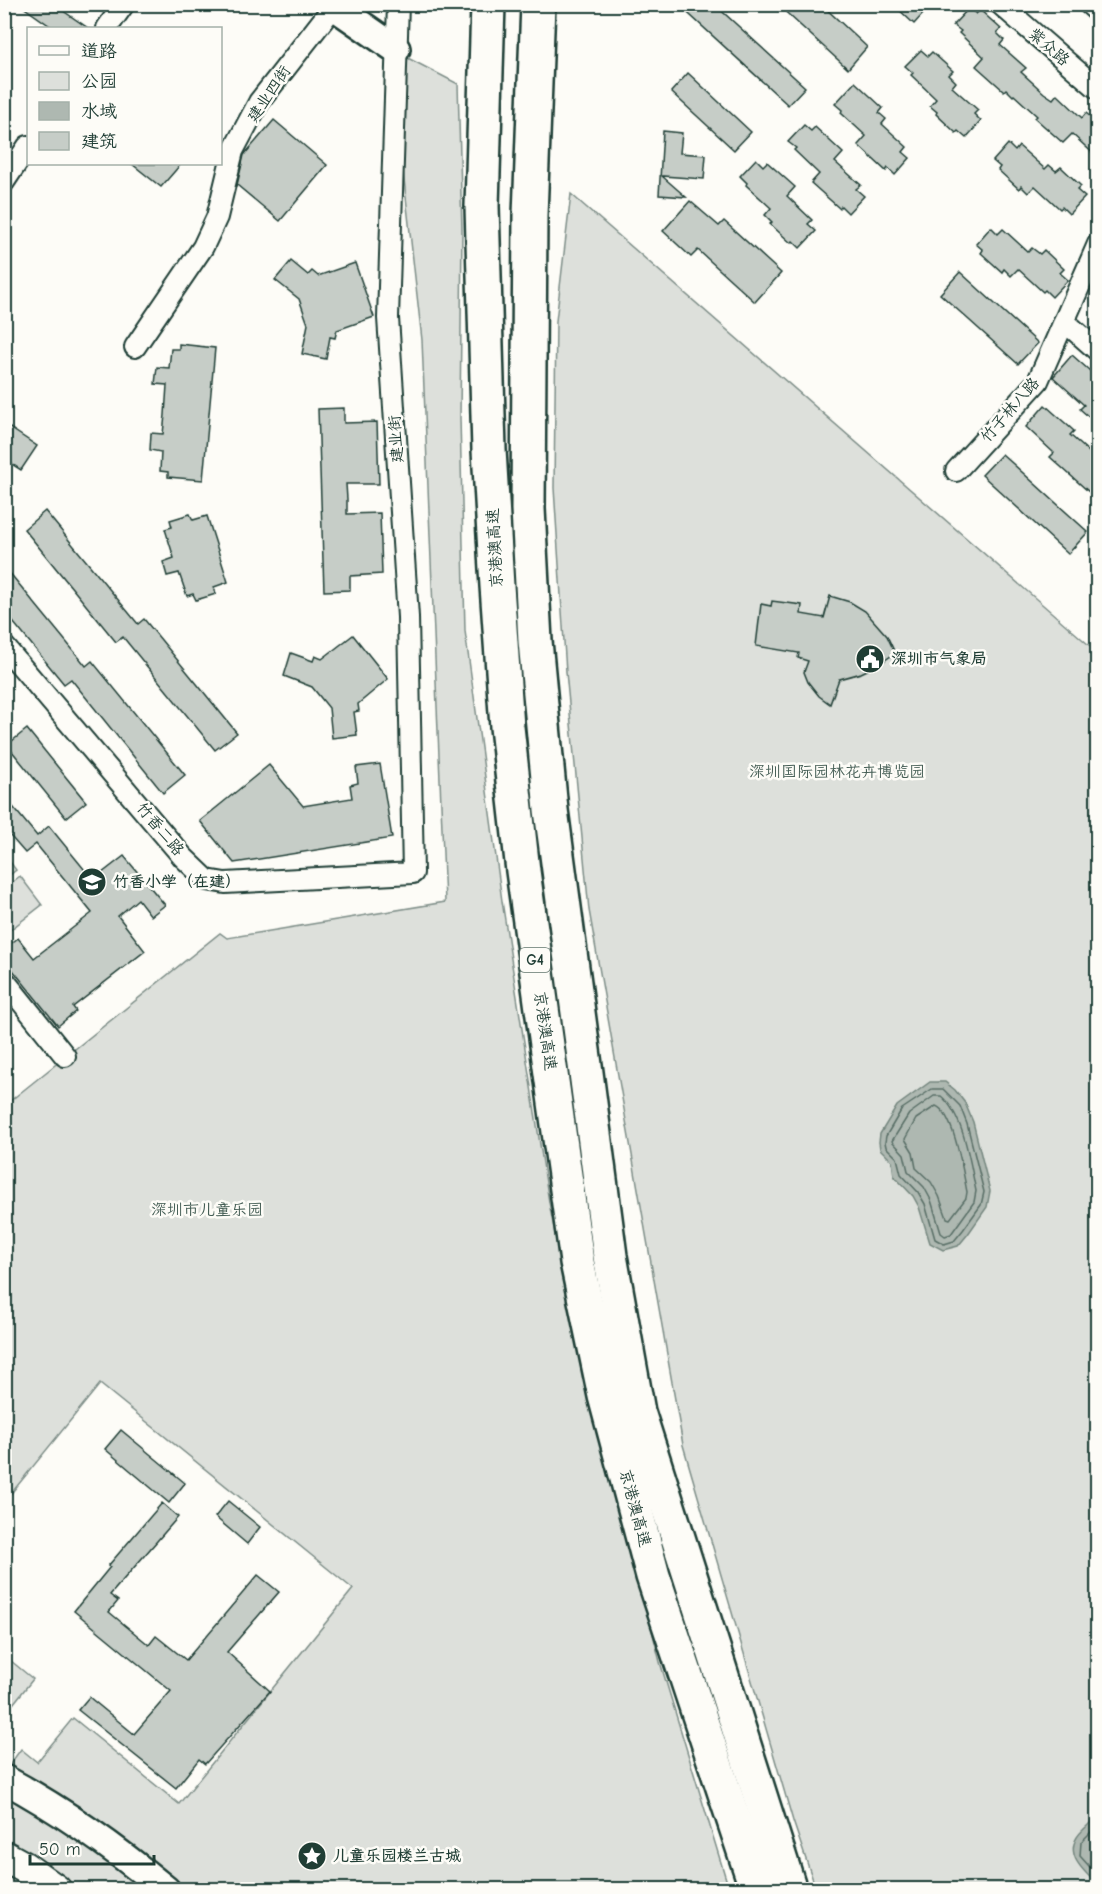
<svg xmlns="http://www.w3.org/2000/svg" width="1102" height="1894" font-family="'Comic Neue','LXGW WenKai TC',sans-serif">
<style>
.green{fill:#dde0db;stroke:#7e8e88;stroke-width:1.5}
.water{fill:#aeb8b1;stroke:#75877f;stroke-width:1.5}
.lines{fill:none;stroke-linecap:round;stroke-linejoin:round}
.shore{stroke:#586e66;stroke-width:1.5}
.building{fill:#c6cdc7;stroke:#1f3d34;stroke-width:1.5}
.minor-casing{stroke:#1f3d34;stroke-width:24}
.secondary-casing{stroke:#1f3d34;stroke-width:32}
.primary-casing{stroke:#1f3d34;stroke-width:34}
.motorway-casing{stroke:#1f3d34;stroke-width:38}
.minor{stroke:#fdfcf7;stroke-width:20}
.secondary{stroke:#fdfcf7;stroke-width:27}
.primary{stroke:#fdfcf7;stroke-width:30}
.motorway{stroke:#fdfcf7;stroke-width:33}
.labels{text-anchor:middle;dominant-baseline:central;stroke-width:5;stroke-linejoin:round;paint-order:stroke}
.shield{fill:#fdfcf7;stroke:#62766e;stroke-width:1.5}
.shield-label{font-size:15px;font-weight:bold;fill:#1f3d34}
.street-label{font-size:16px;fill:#1f3d34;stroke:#fdfcf7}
.poi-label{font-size:16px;font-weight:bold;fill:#1f3d34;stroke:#fdfcf7;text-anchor:start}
.park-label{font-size:16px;fill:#455e55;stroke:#fdfcf7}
</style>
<rect width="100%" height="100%" fill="#fdfcf7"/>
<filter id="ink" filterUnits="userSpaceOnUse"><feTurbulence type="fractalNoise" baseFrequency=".0167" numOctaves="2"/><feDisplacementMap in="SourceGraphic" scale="12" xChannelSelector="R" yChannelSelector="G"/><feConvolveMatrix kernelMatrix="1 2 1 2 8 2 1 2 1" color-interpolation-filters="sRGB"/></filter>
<g filter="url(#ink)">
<g class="green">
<polygon points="402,55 458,84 462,231 460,418 465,631 502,901 549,1202 564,1282 660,1662 729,1889 176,1889 5,1771 21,1749 37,1762 73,1718 179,1804 353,1589 100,1384 5,1501 5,1105 220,933 227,938 445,902 422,340 400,143"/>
<polygon points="571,194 1097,652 1097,1889 816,1889 793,1821 683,1445 589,910 566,672 554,488 556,321"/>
<polygon points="5,855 16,870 5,879"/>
<polygon points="20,876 42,905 5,934 5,888"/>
<polygon points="5,1656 33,1679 5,1714"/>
<polygon points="5,1789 152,1889 78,1889 5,1843"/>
</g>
<g class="water">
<polygon points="930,1082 945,1082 955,1090 965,1103 973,1122 990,1191 987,1207 968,1234 958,1246 943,1250 930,1243 919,1207 913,1196 894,1176 892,1161 880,1149 879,1142 880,1134 897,1106"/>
<path d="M1097,1812l1,72h-1c-16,-15 -36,-33 -14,-54 6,-6 11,-9 14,-18z"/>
</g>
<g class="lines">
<g class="shore">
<polygon points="932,1089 943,1089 960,1106 967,1124 984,1192 981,1205 963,1230 954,1241 944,1244 935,1239 925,1204 918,1192 901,1174 897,1158 886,1147 885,1142 886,1136 902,1109"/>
<path d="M934,1096h7c23,19 29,67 35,95l-2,11 -23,32 -6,2 -4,-3 -10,-33 -7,-13 -16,-16 -4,-17 -12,-13 17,-27z"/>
<path d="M936,1106c18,7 27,66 31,86l-1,6 -16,21 -3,-1 -8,-22 -8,-14 -15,-14 -3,-16 -8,-13 11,-20z"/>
<polyline points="1098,1825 1081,1842 1080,1856 1098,1876"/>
</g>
</g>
<g class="building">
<polygon points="19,4 53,4 88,28 53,28"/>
<polygon points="678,4 714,4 805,87 788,105"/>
<polygon points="777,4 821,4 867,47 848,69"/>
<polygon points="893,4 932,4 914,24"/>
<polygon points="969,8 976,14 980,10 1001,29 997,33 1004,40 1000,45 1026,68 1021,72 1044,93 1053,99 1057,94 1082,118 1086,113 1098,123 1098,158 1072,134 1063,143 1035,118 1037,116 1014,95 1013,96 1006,89 1004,91 976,66 984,57 959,33 961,31 953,25"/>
<polygon points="921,50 928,56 932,52 953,71 949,75 956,82 952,87 978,110 974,114 981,121 966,138 958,131 956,133 936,114 937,112 930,106 936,99 911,75 913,73 905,66"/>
<polygon points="688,73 751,132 734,150 671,92"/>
<polygon points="855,82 883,108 879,113 886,119 882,124 907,147 903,152 910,158 895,175 888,168 886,171 858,145 866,136 841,113 842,110 835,104"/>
<polygon points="274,120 327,165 280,221 237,185 244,155"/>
<polygon points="804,125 811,131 815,127 843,153 835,162 861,185 856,189 864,196 848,213 841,206 839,208 811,183 819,174 794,150 796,148 788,142"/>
<polygon points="663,131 682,133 680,153 706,155 704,179 662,176 686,197 659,195"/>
<polygon points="1008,144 1015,151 1019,146 1045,169 1049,165 1056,171 1061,167 1081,186 1077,190 1085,197 1069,214 1062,207 1060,209 1035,186 1028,193 1021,186 1019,189 998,170 1000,167 993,161"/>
<polygon points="756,159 763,166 767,162 795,187 787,196 812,220 808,224 816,231 800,248 793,241 791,243 770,224 772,222 765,215 771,208 746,185 747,183 740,176"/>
<polygon points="132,164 181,164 161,187"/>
<polygon points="690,201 719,226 724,221 781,273 755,302 698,250 691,257 663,231"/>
<polygon points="991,227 998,234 1003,229 1028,252 1032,248 1040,254 1044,250 1064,269 1060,273 1068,280 1052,297 1045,290 1043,292 1018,269 1011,276 1004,269 1002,272 981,253 983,250 976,244"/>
<polygon points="291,261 308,275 312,271 318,276 355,263 374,317 337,330 335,338 330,337 326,359 302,354 308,324 299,299 275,280"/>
<polygon points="960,272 1038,343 1018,364 940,294"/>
<polygon points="179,344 215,348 203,480 168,477 168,472 160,471 161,452 150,450 151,433 163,434 165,415 167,385 155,384 157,367 169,368 171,349 179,349"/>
<polygon points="1072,355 1098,378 1098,425 1080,409 1084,405 1053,377"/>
<polygon points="1045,405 1074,431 1070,435 1098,460 1098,500 1050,457 1054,453 1026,427"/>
<polygon points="344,408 344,423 377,422 379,484 346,484 347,499 347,514 380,513 382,574 350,576 350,590 324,591 318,409"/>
<polygon points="4,424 37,446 21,470 4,459"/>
<polygon points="1002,454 1088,532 1068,554 982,475"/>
<polygon points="45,511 138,624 144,619 237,733 215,750 123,637 116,642 24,529"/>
<polygon points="190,514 193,520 207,516 228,582 214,587 216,594 196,600 193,594 187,596 179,573 167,576 163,562 174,558 165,529 172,527 170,520"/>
<polygon points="4,566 86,666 92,661 185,775 163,793 71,679 64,684 4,611"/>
<polygon points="830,596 850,602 865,611 887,636 895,653 878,665 861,673 839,679 830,704 819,696 808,682 804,672 808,661 798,658 799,653 756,646 761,604 771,606 772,601 802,605 801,614 824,618"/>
<polygon points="353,635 388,679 358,704 359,711 354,712 357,735 332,738 329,708 312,687 284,676 291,653 313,661 315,656 322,659"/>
<polygon points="27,729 86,802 66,818 7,745"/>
<polygon points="380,764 392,838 234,863 200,821 269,765 303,806 352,798 350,785 358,783 356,767"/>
<polygon points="4,796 37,836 49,826 93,880 124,856 165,905 151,916 138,899 118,916 145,951 73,1007 76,1011 58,1026 4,959 4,949 18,938 34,958 92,913 36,844 25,853 4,829"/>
<polygon points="121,1430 185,1483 169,1503 105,1449"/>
<polygon points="228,1501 260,1527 247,1544 215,1517"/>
<polygon points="162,1503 178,1517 110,1595 118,1601 109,1612 149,1645 156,1636 186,1660 258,1575 279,1592 227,1652 270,1691 205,1764 199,1759 176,1788 78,1710 89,1697 134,1734 171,1691 74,1611 110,1567 108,1566"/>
</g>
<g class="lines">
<g class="minor-casing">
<g id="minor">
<polyline points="1000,4 1098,89"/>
<polyline points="1089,4 1098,12"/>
<polyline points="107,28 124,4"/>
<polyline points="4,182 28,146"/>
<polyline points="1064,321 1098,351"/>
<polyline points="135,347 203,247 217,217 233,151 259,102 334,6"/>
<polyline points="956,471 1038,381 1098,244"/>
<polyline points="4,646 183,857 207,880 225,883 413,873 408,617 388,318 398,4"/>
<polyline points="4,980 65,1056"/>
</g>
</g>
<g class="secondary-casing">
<g id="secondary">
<polyline points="331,4 396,49"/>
<path d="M4,1779c58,31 111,69 162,111"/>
</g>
</g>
<g class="primary-casing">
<polyline id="primary" points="4,1856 24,1867 56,1890"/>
</g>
<g class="motorway-casing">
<g id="motorway">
<polyline points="488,4 482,206 489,450 497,586 507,727 523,871 577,1262 605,1396 653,1576 757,1890"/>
<polyline points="538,4 530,215 528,509 535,641 551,810 585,1065 610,1256 638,1412 790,1890"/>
</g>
</g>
<use href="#minor" class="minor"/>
<use href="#secondary" class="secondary"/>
<use href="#primary" class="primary"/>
<use href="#motorway" class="motorway"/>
</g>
</g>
<defs>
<g id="civic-disc" transform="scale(1.5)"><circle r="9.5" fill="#1f3d34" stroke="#fdfcf7"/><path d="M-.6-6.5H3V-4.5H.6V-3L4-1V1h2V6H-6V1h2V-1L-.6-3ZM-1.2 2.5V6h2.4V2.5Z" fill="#fff"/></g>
<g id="university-disc" transform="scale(1.5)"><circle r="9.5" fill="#1f3d34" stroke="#fdfcf7"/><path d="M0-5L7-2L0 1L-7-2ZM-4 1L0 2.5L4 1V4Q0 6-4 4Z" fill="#fff"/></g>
<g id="sight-disc" transform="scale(1.5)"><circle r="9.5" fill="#1f3d34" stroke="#fdfcf7"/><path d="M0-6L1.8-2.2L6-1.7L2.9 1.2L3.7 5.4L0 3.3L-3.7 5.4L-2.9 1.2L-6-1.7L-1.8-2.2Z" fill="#fff"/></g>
</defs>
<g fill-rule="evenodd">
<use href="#civic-disc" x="870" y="659"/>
<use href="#university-disc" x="92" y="882"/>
<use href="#sight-disc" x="312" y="1856"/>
</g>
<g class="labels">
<rect class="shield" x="520" y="948" width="30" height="24" rx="4.5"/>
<g class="shield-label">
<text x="535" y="960">G4</text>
</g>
<g class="street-label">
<text transform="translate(1049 47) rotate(41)">紫众路</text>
<text transform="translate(269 94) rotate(-56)">建业四街</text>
<text transform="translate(1010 410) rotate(-49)">竹子林八路</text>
<text transform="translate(396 439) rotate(-94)">建业街</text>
<text transform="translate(495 548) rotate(-93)">京港澳高速</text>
<text transform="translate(160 829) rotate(50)">竹香二路</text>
<text transform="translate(545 1031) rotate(82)">京港澳高速</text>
<text transform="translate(635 1508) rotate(75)">京港澳高速</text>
</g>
<g class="poi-label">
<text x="891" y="659">深圳市气象局</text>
<text x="113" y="882">竹香小学（在建）</text>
<text x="333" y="1856">儿童乐园楼兰古城</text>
</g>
<g class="park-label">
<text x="837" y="772">深圳国际园林花卉博览园</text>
<text x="207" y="1210">深圳市儿童乐园</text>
</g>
</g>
<rect width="1102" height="1894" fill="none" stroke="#fdfcf7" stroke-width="24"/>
<rect x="12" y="12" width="1078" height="1870" fill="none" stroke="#1f3d34" stroke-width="2" filter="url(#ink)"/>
<rect x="27" y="27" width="195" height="138" fill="#fdfcf7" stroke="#a4b0a9" stroke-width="1.5"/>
<rect x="39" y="46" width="30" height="9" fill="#fdfcf7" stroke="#a4b0a9" stroke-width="1.5"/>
<text x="81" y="57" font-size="18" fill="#1f3d34">道路</text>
<rect x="39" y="72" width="30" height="18" fill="#dde0db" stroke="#a4b0a9" stroke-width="1.5"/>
<text x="81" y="87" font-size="18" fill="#1f3d34">公园</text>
<rect x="39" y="102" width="30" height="18" fill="#aeb8b1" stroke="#a4b0a9" stroke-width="1.5"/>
<text x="81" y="117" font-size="18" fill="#1f3d34">水域</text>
<rect x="39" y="132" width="30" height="18" fill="#c6cdc7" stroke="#a4b0a9" stroke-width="1.5"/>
<text x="81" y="147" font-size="18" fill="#1f3d34">建筑</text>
<path d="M30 1855v9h124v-9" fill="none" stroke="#1f3d34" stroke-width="3"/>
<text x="39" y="1855" font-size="18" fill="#1f3d34" stroke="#fdfcf7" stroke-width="4.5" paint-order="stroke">50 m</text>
</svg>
